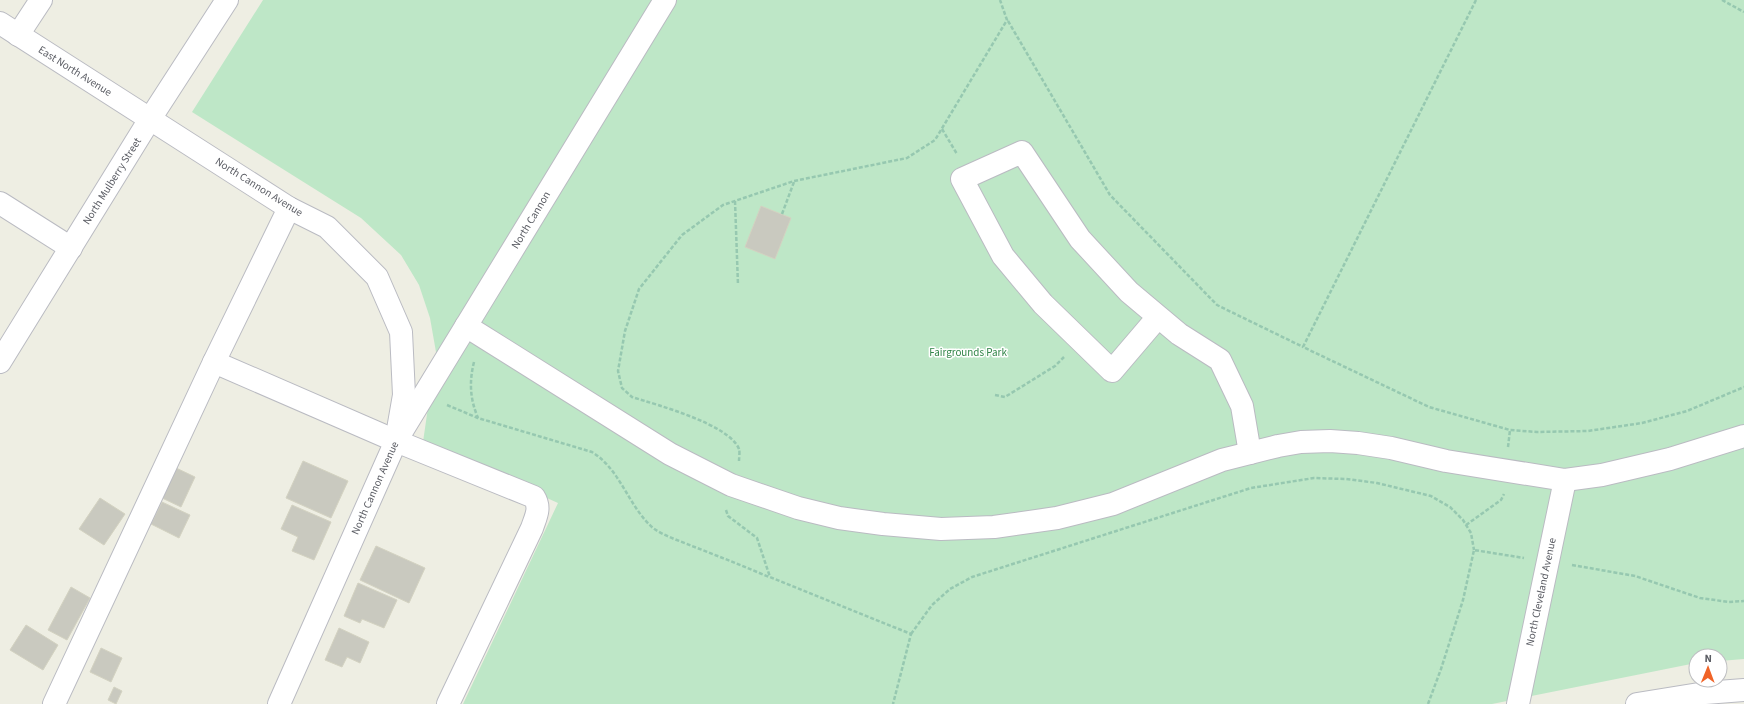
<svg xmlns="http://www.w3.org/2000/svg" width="1744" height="704" font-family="'Source Sans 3',sans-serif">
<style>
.green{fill:#bee7c7}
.building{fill:#c9c9bf;stroke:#d3d2c1}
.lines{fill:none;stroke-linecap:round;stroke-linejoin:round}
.minor-casing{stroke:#babbc2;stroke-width:24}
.path{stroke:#96c8b0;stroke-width:2.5;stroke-dasharray:4 2;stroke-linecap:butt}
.minor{stroke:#fff;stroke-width:22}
.labels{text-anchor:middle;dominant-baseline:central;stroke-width:3;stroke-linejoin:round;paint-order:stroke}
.street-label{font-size:11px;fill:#5b5d64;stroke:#fff}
.park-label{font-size:11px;fill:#318548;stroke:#fff}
</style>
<rect width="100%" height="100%" fill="#eeeee3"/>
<polygon class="green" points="263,0 1744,0 1744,659 1720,661 1720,656 1696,656 1696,663 1492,704 463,704 558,503 423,442 436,352 430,318 419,285 401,255 361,218 192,112"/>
<g class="building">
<polygon points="761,206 791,218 775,259 745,247"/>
<polygon points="303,461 348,481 331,518 286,498"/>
<polygon points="174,467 195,477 181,507 160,497"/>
<polygon points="100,498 125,514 104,545 79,529"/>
<polygon points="162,502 190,515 179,538 151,524"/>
<polygon points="292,505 331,522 314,560 292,551 298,537 281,529"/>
<polygon points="376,546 425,568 409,603 360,580"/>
<polygon points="358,583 397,600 384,628 362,619 360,623 344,616"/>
<polygon points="71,587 90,598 67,640 48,630"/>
<polygon points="26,625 58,645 43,670 10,650"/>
<polygon points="339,628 369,642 360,663 347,657 342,667 325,660"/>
<polygon points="101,648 122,658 111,682 90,672"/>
<polygon points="114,687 122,691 116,704 108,700"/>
</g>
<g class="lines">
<g class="minor-casing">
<g id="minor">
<polyline points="0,23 289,208 327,227 377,277 401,332 404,395 396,441 279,704"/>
<polyline points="18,35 41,0"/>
<polyline points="0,203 71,248"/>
<polyline points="1158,317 1112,371 1043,304 1003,256 962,179 1022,152 1080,239 1129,292 1179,334 1220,360 1242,406 1250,453"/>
<polyline points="466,326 670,454 731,485 798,508 839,518 883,524 941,529 994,527 1057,518 1113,504 1222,460 1278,446 1301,442 1330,441 1358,443 1391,448 1446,461 1565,480 1602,475 1670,459 1744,436"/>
<polyline points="0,362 150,119 227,0"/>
<path d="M214,362l182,79 138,56c7,11 2,19 -2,31l-84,176"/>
<polyline points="402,431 665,0"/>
<polyline points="54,704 214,362 289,208"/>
<polyline points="1518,704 1565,480"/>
<polyline points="1637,704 1705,693 1744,690"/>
</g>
</g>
<g class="path">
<polyline points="1476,0 1303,347 1429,407 1510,430 1537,432 1588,431 1642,423 1687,411 1744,387"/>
<polyline points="1722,0 1744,12"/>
<polyline points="1008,21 1110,195 1217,305 1303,347"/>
<polyline points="942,129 957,154"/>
<polyline points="735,201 738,285"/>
<polyline points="782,214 794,182"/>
<path d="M474,362c-5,20 -4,37 4,56"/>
<polyline points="995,395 1005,397 1055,366 1064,357"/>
<path d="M447,405l31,13 114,34c29,18 36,54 61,76 11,8 27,13 39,18 26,10 51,20 77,31"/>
<polyline points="1508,447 1510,430"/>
<path d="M739,461c0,-3 1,-9 0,-12 -10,-25 -82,-44 -107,-52l-10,-9 -4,-17 7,-40 14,-42 43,-54 41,-30 71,-24 113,-23 28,-18 72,-120 -7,-20"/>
<polyline points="726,510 728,516 757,538 770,577 911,634 893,704"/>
<polyline points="1466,525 1501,500 1504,494"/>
<polyline points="1572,565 1635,576 1700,598 1729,602 1744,601"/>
<polyline points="911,634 932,605 950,589 972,577 1251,488 1314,478 1346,479 1377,483 1431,496 1450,507 1463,520 1471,533 1474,550"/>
<polyline points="1428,704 1441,669 1463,600 1474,550 1524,558"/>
</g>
<use href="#minor" class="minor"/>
</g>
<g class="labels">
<g class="street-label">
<text transform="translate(75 71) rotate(32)">East North Avenue</text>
<text transform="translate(112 181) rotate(-58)">North Mulberry Street</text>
<text transform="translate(259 187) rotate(32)">North Cannon Avenue</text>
<text transform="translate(531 220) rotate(-59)">North Cannon</text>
<text transform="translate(375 488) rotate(-66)">North Cannon Avenue</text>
<text transform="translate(1541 592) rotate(-78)">North Cleveland Avenue</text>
</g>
<g class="park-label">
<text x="968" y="352">Fairgrounds Park</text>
</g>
</g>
<g transform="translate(1708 668) rotate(1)"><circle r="19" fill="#ffffff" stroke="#bdbec1"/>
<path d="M0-3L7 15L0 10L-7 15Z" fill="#f06327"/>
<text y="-6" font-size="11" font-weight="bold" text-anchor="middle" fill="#5b5d64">N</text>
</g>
</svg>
